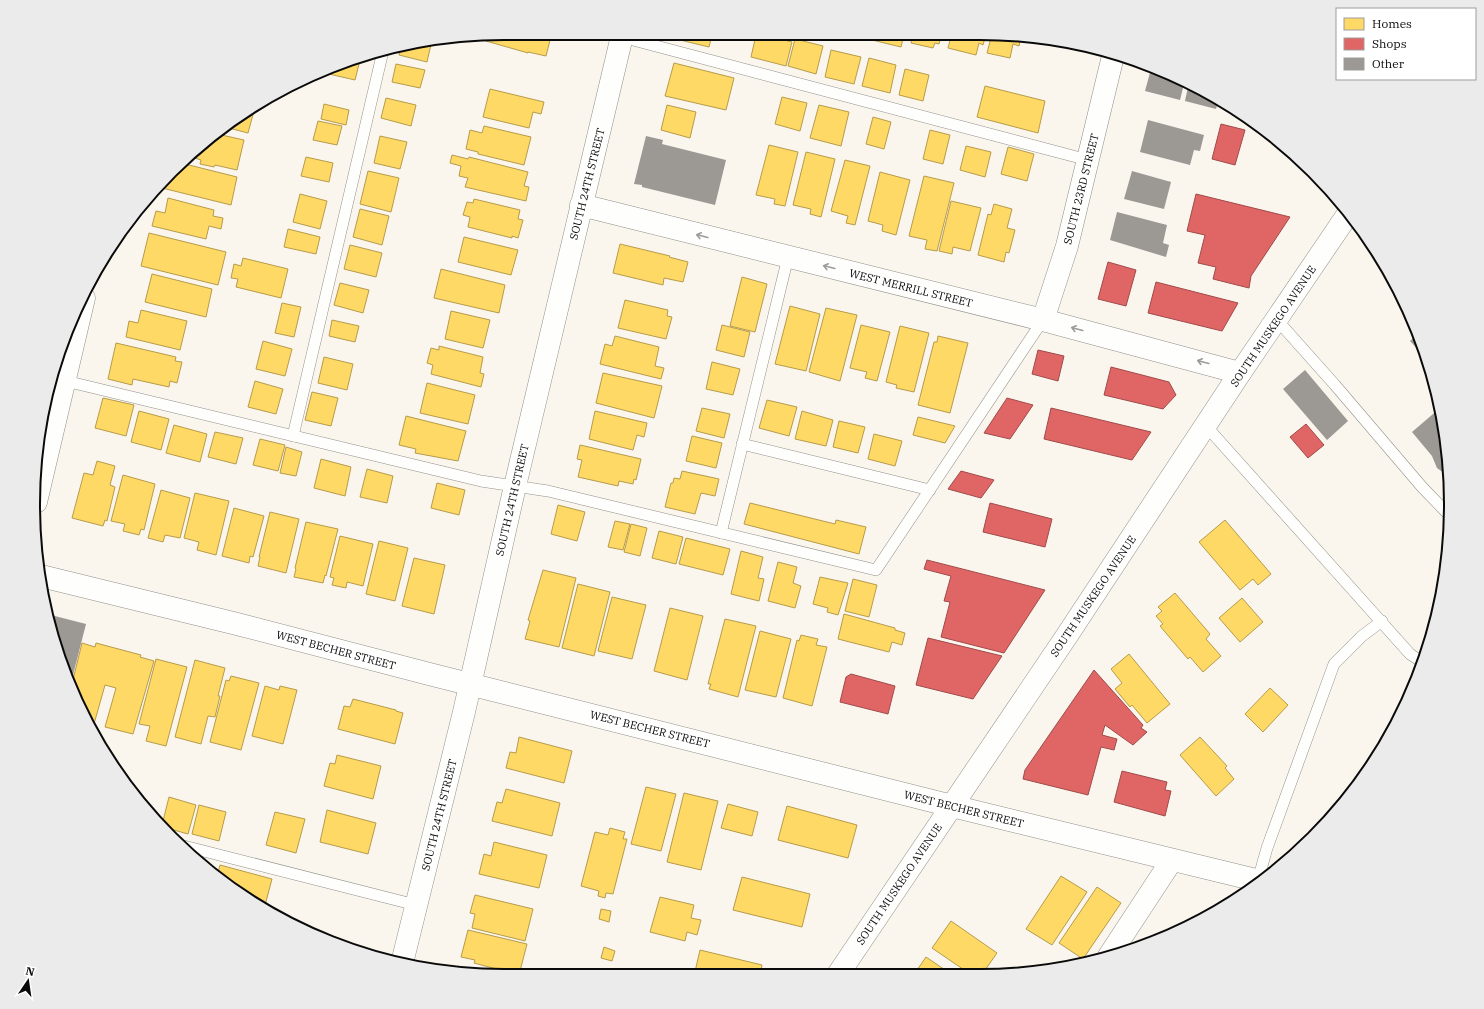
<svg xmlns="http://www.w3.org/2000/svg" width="1484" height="1009" font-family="'IBM Plex Serif',serif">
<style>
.homes{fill:#ffd966;stroke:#b69b4a}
.shops{fill:#e06666;stroke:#a04a4a}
.building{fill:#9c9894}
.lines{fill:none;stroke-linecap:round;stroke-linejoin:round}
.service-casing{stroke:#92908c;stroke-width:12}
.minor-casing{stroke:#92908c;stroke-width:23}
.tertiary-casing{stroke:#92908c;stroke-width:23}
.service{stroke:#fefefc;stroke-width:11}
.minor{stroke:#fefefc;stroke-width:22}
.tertiary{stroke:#fefefc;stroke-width:22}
.oneway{stroke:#9c9c9b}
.labels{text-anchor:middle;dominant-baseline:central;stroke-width:4;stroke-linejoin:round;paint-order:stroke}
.street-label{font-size:11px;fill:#0a0a0a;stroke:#fff}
.rim{fill:none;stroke:#0a0a0a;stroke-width:2}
</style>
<rect width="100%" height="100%" fill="#faf6ed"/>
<g class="homes">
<polygon points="942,33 939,44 935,43 933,48 911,43 913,34"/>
<polygon points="952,33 980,33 986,34 983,45 979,43 976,55 948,48"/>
<polygon points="873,34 904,34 901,47 872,40"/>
<polygon points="992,34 1021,37 1019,46 1013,44 1010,58 987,53"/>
<polygon points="681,35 712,35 709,47 680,40"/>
<polygon points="756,35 764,35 792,42 786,66 751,57"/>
<polygon points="551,36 546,56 528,52 528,53 486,41 487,37"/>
<polygon points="795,39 823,46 816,74 788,66"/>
<polygon points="432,40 427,62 399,55 401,47"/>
<polygon points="831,50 861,57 854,84 825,77"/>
<polygon points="361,56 355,80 329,74 331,69 353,58"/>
<polygon points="869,58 896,65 890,93 862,86"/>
<polygon points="674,63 734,78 726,110 665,96"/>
<polygon points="396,64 425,70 420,88 392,82"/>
<polygon points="905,69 929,75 923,101 899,95"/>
<polygon points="985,86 1045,101 1038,133 977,117"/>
<polygon points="490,89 544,102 541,114 533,112 529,128 483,117"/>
<polygon points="782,97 807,103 800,131 775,124"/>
<polygon points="386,98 416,105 411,126 381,118"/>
<polygon points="324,104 349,110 346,125 321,119"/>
<polygon points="667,105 696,112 690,138 661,130"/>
<polygon points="819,105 849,112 841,146 810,138"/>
<polygon points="255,107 248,133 225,127 242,113"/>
<polygon points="873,117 891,122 884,149 866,144"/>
<polygon points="318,121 342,126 337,145 313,140"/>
<polygon points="484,126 531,137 524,165 478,154 478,152 466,149 470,130 482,133"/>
<polygon points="930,130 950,135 943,164 923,159"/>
<polygon points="217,134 244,140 237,170 215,165 214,167 200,164 201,160 189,156"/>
<polygon points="380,136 407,142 400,169 374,163"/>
<polygon points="769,145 798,152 785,206 774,204 775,199 756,195"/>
<polygon points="966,146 991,152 985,177 960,170"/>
<polygon points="1008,147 1034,154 1027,181 1001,174"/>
<polygon points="806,152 835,159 821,217 810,214 811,209 793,205"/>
<polygon points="452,155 468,159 469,157 528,172 524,186 529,187 526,201 465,187 468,178 459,176 461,166 450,163"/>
<polygon points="306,157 333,163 329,182 301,176"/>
<polygon points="845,160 870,166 855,225 846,223 848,216 831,211"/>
<polygon points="181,163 237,177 231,205 162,188 164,179"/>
<polygon points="368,171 399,178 391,212 360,204"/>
<polygon points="880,172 910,180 896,235 882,231 883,225 868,221"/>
<polygon points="924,176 954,183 937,251 925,249 927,240 909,236"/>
<polygon points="300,194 327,201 320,229 293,222"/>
<polygon points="168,198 214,210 213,216 223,218 221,229 209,226 206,239 152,226 156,211 165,213"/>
<polygon points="474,199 520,210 518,219 523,220 518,238 512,236 512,238 468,227 470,217 463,215 467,202 473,203"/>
<polygon points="951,201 981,208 970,251 953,247 952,254 939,251"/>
<polygon points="994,204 1012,209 1007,228 1015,230 1009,253 1006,252 1004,262 978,255 988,214 991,215"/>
<polygon points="360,209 389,216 382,245 353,237"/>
<polygon points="288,229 320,237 316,254 284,247"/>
<polygon points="149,233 226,252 218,285 141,266"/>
<polygon points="464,237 518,250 511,275 458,262"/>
<polygon points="620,244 670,256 669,257 688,262 683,282 664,278 663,285 613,273"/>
<polygon points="350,245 382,253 376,277 344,269"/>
<polygon points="243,258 288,269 281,298 236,287 238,279 231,278 234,264 241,266"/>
<polygon points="441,269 505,285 499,313 434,298"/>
<polygon points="152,274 212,289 206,317 145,302"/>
<polygon points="742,277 767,284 755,332 730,326"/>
<polygon points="340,283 369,290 363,313 334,305"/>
<polygon points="625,300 668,310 667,316 672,317 666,339 618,328"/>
<polygon points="282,303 301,307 294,337 275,333"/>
<polygon points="790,306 820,314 806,371 775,364"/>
<polygon points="826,308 857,315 840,381 809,372"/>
<polygon points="141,310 187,321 180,350 126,337 129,321 138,323"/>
<polygon points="451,311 490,320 483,348 445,339"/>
<polygon points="332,320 359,326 355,342 329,336"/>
<polygon points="722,325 750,332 744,357 716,350"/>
<polygon points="861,325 890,332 877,381 865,378 867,372 850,368"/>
<polygon points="900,326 929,333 914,392 896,388 897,385 886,382"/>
<polygon points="615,336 659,347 655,366 664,368 661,379 600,364 605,344 612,346"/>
<polygon points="938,336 968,343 950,413 918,405 934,342 937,342"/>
<polygon points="263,341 292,349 285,376 256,369"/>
<polygon points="116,343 176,357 175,361 182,362 177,383 170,381 169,387 133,379 132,385 108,379"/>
<polygon points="439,346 483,357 480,373 484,374 481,387 431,374 433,365 427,363 431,348 439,350"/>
<polygon points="324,357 353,364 347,390 318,383"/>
<polygon points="712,362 740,369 733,395 706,389"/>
<polygon points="603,373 662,386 654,418 596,403"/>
<polygon points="255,381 283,389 276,414 248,407"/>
<polygon points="427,383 475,395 468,424 420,413"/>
<polygon points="312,392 338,398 331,426 305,420"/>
<polygon points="103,398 134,405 126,436 95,428"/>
<polygon points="767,400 797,407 789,436 759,428"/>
<polygon points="702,408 730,414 724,438 696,431"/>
<polygon points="139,411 169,419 161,450 131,442"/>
<polygon points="595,411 647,423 644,437 637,435 633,450 589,439"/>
<polygon points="802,411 833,420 826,446 795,439"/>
<polygon points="406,416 466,431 458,461 415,453 416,449 399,445"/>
<polygon points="918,417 955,426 945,443 913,435"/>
<polygon points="839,421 865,427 858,453 833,447"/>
<polygon points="174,425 207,434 200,462 166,453"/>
<polygon points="215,432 243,438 236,464 208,457"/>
<polygon points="874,434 902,441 895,466 868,459"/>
<polygon points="692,436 722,443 716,468 686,461"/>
<polygon points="260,439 285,445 278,471 253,465"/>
<polygon points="580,445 641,459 636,480 634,479 633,484 619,481 618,486 578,477 582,460 577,459"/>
<polygon points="286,447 302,452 296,476 280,473"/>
<polygon points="321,459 351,467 345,496 314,488"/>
<polygon points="97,461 115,466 110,485 115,487 107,521 105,520 103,526 72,518 84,473 93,475"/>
<polygon points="367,469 393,476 387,503 360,497"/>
<polygon points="682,471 719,479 715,496 701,493 695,514 665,507 671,483 673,483 674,478 680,479"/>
<polygon points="123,475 155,484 144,530 141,529 139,535 123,531 125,524 111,521"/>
<polygon points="437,483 465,490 459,515 431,508"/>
<polygon points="161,490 190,498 180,538 165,535 163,542 148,538"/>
<polygon points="195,493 229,501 216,555 197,550 199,542 184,538"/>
<polygon points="750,503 835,524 836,520 866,527 859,554 744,524"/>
<polygon points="558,505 585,512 577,541 551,534"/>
<polygon points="234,508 264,516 253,557 250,556 249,563 222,556"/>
<polygon points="270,512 299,519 286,573 258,566 260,557 259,557"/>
<polygon points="1225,520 1271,574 1258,585 1253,579 1240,590 1199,542"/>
<polygon points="615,521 630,524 623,550 608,547"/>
<polygon points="306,522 338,529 326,576 325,575 323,583 294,577 296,569 295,568"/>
<polygon points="631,524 647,528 640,556 624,552"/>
<polygon points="659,531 683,537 676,564 652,558"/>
<polygon points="340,536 373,544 363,586 347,582 346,588 332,585 334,578 330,577"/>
<polygon points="686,538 730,549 723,575 679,564"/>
<polygon points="379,541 408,548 395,601 366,594"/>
<polygon points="741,551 763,557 758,578 764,579 759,601 731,594"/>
<polygon points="414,558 445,565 434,614 402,606"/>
<polygon points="778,562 797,567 793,583 801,586 795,608 768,601"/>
<polygon points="543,570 576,578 559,647 525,639 530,621 528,620"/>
<polygon points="820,577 848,583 838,615 827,612 828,608 813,604"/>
<polygon points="853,579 877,585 869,617 845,611"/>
<polygon points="578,584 610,592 594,656 562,648"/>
<polygon points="1175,593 1210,634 1206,639 1221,656 1203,672 1190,657 1188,659 1160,626 1163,624 1156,616 1162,611 1158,607"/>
<polygon points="612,597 646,605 632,659 598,651"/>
<polygon points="1242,598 1263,622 1240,642 1219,618"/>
<polygon points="670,608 703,616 687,680 654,671"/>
<polygon points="844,614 895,628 895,630 905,633 902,645 892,642 889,652 838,639"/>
<polygon points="725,619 756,626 738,697 709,689 711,684 708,684"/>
<polygon points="760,631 791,639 776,697 745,690"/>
<polygon points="801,635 818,639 816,645 827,647 812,706 783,698 797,640 799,641"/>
<polygon points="82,643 95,647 96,643 141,655 140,657 154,661 133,734 105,727 116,688 105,685 94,724 87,722 73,693 74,689 71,688"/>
<polygon points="1129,654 1170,704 1147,723 1132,705 1130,707 1115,689 1122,683 1111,669"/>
<polygon points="156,659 187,667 166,746 146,741 150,726 139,724"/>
<polygon points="195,660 225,668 218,696 220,696 215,717 208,716 201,744 175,737"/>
<polygon points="231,676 259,683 241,750 210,742 226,680 229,681"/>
<polygon points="265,686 279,690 280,686 297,690 283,744 252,736"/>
<polygon points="1270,688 1288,705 1263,732 1245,714"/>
<polygon points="353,699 396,710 396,711 403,713 395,744 338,729 344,706 350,707"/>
<polygon points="519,737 572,751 564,783 506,768 510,752 516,753"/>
<polygon points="1200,737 1227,766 1225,768 1234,779 1216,796 1180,755"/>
<polygon points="337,755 381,766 373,799 324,786 330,763 335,764"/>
<polygon points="646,787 676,794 661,851 631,844"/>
<polygon points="506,789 560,803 552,836 492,821 497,802 502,803"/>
<polygon points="684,793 718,801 701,870 667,862"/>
<polygon points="169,797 196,805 188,834 163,827 162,825"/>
<polygon points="728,804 758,812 752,836 721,828"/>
<polygon points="199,805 226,812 219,841 192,834"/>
<polygon points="787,806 857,825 848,858 778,840"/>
<polygon points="327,810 376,823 368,854 320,842"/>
<polygon points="275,812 305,819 296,853 266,845"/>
<polygon points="610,828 625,832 623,839 627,839 613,894 606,893 605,898 598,896 599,891 581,886 595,832 608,835"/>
<polygon points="494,842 547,855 539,888 479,874 484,854 491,856"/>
<polygon points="220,865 272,879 264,909 242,896 217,876"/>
<polygon points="1061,876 1087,892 1052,945 1026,929"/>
<polygon points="742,877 810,894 802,927 733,910"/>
<polygon points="1097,887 1121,903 1083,959 1059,943"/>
<polygon points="475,895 533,909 525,941 472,928 475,914 470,913"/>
<polygon points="660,897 694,905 691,918 701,920 697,935 687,932 685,941 650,932"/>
<polygon points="601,909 611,911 609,922 599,919"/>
<polygon points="951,921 997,953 981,976 973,976 932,948"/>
<polygon points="468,930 527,944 519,975 474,963 475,960 461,957"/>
<polygon points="604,947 615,951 612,961 601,958"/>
<polygon points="700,950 762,965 760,976 694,976"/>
<polygon points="926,957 954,976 913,976"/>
<polygon points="458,966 491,975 457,971"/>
</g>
<g class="shops">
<polygon points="1221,124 1245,130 1235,165 1212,159"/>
<polygon points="1196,194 1290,217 1251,276 1249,288 1213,279 1216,267 1198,263 1205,235 1187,231"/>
<polygon points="1108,262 1136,270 1126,306 1098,299"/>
<polygon points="1156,282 1238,303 1222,331 1148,313"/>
<polygon points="1038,350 1064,356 1058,381 1032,374"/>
<polygon points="1111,367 1169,382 1176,395 1163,409 1104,395"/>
<polygon points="1007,398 1033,405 1010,439 984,433"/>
<polygon points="1051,408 1151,432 1132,460 1044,439"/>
<polygon points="1306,424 1324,445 1308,458 1290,437"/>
<polygon points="961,471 994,480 981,498 948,489"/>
<polygon points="990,503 1052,519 1045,547 983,532"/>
<polygon points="927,560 1045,590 1004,653 941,637 950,602 944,601 951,576 924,569"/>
<polygon points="928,638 1002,656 973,699 916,685"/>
<polygon points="1094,670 1143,725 1141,728 1147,732 1133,745 1105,725 1102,735 1117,739 1114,750 1101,747 1088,795 1023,779 1025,770"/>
<polygon points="851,674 895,686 888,714 840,702 846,677"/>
<polygon points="1122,771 1167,782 1165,790 1171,791 1165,816 1114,802"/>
</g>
<g class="building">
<polygon points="1151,69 1185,80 1180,100 1145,91"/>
<polygon points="1189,82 1219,99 1216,109 1185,101"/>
<polygon points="1148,120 1204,135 1200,151 1194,150 1190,165 1140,152"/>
<polygon points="646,136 663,140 662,144 726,160 715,205 642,187 642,185 634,184"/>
<polygon points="1132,171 1171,182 1164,209 1124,199"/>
<polygon points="1117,212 1167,225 1163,243 1169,245 1166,257 1110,240"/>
<polygon points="1418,334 1423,351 1425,357 1410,341"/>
<polygon points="1305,370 1348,421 1327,440 1283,389"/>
<polygon points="1440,408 1442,412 1448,476 1437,468 1432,456 1412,432"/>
<polygon points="47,614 86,624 70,687 69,685"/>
</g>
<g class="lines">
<g class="service-casing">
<g id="service">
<polyline points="618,36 1088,160"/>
<polyline points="1277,320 1335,385 1422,487 1450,516"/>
<polyline points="53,378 481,481 548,491 876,570 1043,320"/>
<polyline points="1206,426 1410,654 1422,662"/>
<polyline points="293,436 383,51"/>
<polyline points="742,444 930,490"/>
<polyline points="721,533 788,257"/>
<polyline points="180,845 416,905"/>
<polyline points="1258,880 1267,848 1334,664 1362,636 1382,621"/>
</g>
</g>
<g class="minor-casing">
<g id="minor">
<polyline points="581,205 1043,320 1240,373"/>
<polyline points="1043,320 1067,246 1113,56"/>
<polyline points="36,502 84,298"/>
<polyline points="41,576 233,623 433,675 952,806"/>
<polyline points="1109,956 1172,860"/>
<polyline points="402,963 464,712 515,486 622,36"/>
</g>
</g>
<g class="tertiary-casing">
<g id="tertiary">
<polyline points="952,806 1260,881"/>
<polyline points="837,976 1066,637 1240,373 1348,214"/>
</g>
</g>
<use href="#service" class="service"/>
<use href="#minor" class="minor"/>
<use href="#tertiary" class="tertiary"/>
</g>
<defs><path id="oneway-shaft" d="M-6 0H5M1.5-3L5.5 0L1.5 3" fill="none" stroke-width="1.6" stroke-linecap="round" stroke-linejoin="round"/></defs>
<g class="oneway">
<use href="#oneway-shaft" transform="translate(702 236) rotate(-166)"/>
<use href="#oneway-shaft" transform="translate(829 267) rotate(-166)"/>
<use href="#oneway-shaft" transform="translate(1077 329) rotate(-165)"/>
<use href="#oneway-shaft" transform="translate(1203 362) rotate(-165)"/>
</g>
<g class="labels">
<g class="street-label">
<text transform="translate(587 184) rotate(-76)">SOUTH 24TH STREET</text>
<text transform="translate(1081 189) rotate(-76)">SOUTH 23RD STREET</text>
<text transform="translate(911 288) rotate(14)">WEST MERRILL STREET</text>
<text transform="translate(1273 326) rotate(-56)">SOUTH MUSKEGO AVENUE</text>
<text transform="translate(512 500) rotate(-77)">SOUTH 24TH STREET</text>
<text transform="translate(1093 596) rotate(-56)">SOUTH MUSKEGO AVENUE</text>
<text transform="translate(336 650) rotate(15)">WEST BECHER STREET</text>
<text transform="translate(650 729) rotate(14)">WEST BECHER STREET</text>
<text transform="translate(964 809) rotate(14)">WEST BECHER STREET</text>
<text transform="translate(439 815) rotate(-76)">SOUTH 24TH STREET</text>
<text transform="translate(899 884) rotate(-56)">SOUTH MUSKEGO AVENUE</text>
</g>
</g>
<path d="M0 0H1484V1009H0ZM504 40H980A464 464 0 0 1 1444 504V505A464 464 0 0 1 980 969H504A464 464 0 0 1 40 505V504A464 464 0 0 1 504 40Z" fill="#ebebeb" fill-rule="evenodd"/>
<path class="rim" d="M504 40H980A464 464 0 0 1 1444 504V505A464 464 0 0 1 980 969H504A464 464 0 0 1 40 505V504A464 464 0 0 1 504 40Z"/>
<rect x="1336" y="8" width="140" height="72" fill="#ffffff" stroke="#9d9d9d"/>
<rect x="1344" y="18" width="20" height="12" fill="#ffd966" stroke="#9d9d9d"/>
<text x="1372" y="28" font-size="12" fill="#0a0a0a">Homes</text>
<rect x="1344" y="38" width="20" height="12" fill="#e06666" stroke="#9d9d9d"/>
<text x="1372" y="48" font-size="12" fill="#0a0a0a">Shops</text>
<rect x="1344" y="58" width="20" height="12" fill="#9c9894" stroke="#9d9d9d"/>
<text x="1372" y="68" font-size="12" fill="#0a0a0a">Other</text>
<g transform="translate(28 981) rotate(13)" stroke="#ffffff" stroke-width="3" paint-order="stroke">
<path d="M0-3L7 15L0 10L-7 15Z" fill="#0a0a0a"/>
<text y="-6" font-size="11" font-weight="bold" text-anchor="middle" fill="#0a0a0a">N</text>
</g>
</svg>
